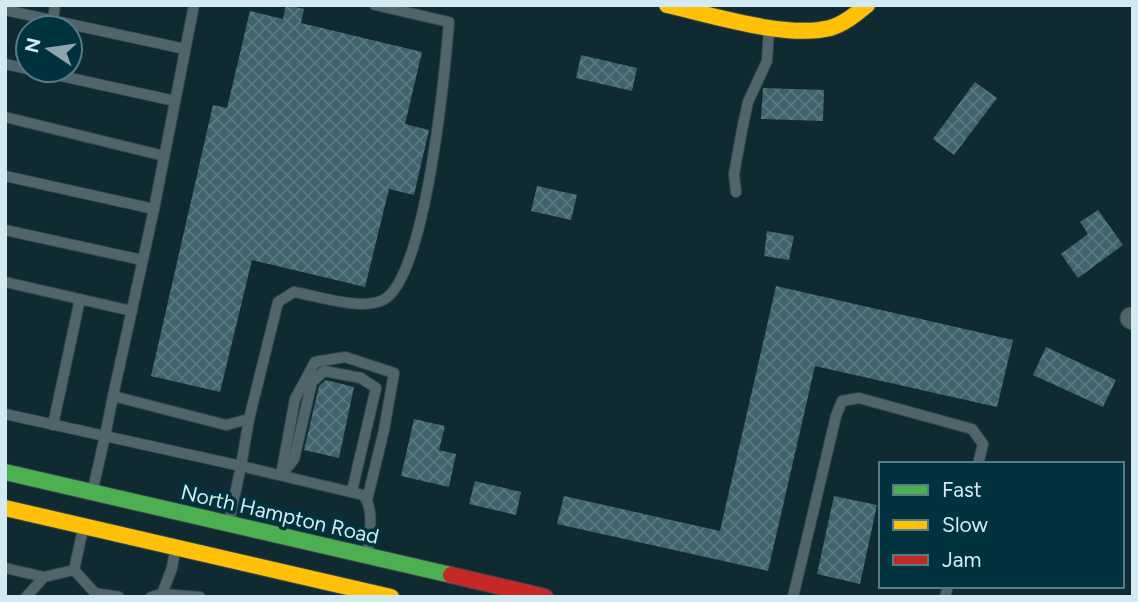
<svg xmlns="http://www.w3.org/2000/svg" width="1138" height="602" font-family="Figtree,sans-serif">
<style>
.building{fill:url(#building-cross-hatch)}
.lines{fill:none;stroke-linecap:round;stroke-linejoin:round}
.lane-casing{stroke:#35474c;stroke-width:12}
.street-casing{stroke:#35474c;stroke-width:23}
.fast-casing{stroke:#35474c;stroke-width:18}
.slow-casing{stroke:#35474c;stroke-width:18}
.jam-casing{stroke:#35474c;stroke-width:18}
.lane{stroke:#516469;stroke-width:10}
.street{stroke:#516469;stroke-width:21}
.fast{stroke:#4caf50;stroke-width:16}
.slow{stroke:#ffc107;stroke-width:16}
.jam{stroke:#c62828;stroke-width:16}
.labels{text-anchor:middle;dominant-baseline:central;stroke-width:7;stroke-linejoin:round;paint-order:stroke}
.street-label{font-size:21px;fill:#d3eaf2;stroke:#01333f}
</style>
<defs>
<pattern id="building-cross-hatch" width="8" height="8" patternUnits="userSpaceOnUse" patternTransform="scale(1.75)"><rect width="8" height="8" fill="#3f626b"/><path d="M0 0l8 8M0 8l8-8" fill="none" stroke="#5a7981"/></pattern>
</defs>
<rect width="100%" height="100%" fill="#0f2b31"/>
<g class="building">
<polygon points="286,5 304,9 301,23 422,52 405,124 429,130 414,195 389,189 365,287 252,260 220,392 151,376 213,105 227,108 250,11 283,19"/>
<polygon points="581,55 637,68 632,91 576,78"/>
<polygon points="975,82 997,98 954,155 933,139"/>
<polygon points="763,88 824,90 823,121 761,119"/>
<polygon points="537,186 577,195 571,220 531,211"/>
<polygon points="1098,210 1123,245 1078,278 1061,254 1088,234 1080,222"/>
<polygon points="767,231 794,236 789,260 764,256"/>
<polygon points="776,286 1013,340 997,407 815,366 768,571 557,524 564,496 720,531"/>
<polygon points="1046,347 1116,380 1103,407 1033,375"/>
<polygon points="326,380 354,387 339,458 304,450 319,386"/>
<polygon points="414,419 445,426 439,450 456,454 449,487 401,476"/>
<polygon points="475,481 521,492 516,515 469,504"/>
<polygon points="834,496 877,505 860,584 817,574"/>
</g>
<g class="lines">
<g class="lane-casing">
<g id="lane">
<path d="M194,5l-40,204 -41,187 113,29 23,-6 29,-117 16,-10c24,4 67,19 89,8 43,-21 62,-229 66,-278l-74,-17"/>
<polyline points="5,10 185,49"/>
<polyline points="53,20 55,5"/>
<polyline points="5,64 28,69"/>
<polyline points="34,70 175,101"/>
<polyline points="5,117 164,156"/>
<polyline points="5,176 154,209"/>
<polyline points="736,192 734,174 743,125 748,102 767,61 769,29"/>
<polyline points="5,230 142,260"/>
<polyline points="5,282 132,311"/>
<polyline points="5,414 105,436 113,396"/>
<path d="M249,419l-8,47 122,29c12,14 6,40 5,58"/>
<polyline points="53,425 80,299"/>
<polyline points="283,473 294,459 312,382 324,371 361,378 376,388 352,491"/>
<polyline points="281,475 295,399 315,362 345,357 394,373 384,430 367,500"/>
<polyline points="93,489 105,436 241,466 229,522"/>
<polyline points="5,568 44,577"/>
<polyline points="74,570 95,593 119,597"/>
<polyline points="162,594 200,597"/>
<polyline points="26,597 44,577 74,570 83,529"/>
<polyline points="151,597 162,594 172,568 175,550"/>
<polyline points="793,597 836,416 842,401 859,398 972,429 983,444 978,464"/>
<polyline points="945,597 948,586"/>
</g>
</g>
<g class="street-casing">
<polyline id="street" points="1131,318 1133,319"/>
</g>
<g class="fast-casing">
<polyline id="fast" points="5,472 451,575"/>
</g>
<g class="slow-casing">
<g id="slow">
<path d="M667,5c44,10 120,34 163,23 14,-4 26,-14 37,-23"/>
<polyline points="5,508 391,597"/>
</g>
</g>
<g class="jam-casing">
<polyline id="jam" points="451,575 545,597"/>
</g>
<use href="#lane" class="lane"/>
<use href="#street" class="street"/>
<use href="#fast" class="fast"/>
<use href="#slow" class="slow"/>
<use href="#jam" class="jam"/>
</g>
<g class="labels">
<g class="street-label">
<text transform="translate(280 514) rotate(13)">North Hampton Road</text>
</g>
</g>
<rect width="1138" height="602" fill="none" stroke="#d3eaf2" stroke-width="14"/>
<rect x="879" y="462" width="245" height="126" fill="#01333f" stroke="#557c87" stroke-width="2"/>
<rect x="893" y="485" width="35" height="10" fill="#4caf50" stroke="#557c87" stroke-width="2"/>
<text x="942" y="497" font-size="21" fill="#d3eaf2">Fast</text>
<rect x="893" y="520" width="35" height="10" fill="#ffc107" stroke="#557c87" stroke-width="2"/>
<text x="942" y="532" font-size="21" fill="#d3eaf2">Slow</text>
<rect x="893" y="555" width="35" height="10" fill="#c62828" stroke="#557c87" stroke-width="2"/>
<text x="942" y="567" font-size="21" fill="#d3eaf2">Jam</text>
<g transform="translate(49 49) rotate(283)"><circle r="33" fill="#01333f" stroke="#557c87" stroke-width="2"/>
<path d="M0-5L12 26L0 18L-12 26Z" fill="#8ea7ae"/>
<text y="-10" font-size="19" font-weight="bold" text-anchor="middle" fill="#d3eaf2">N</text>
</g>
</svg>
